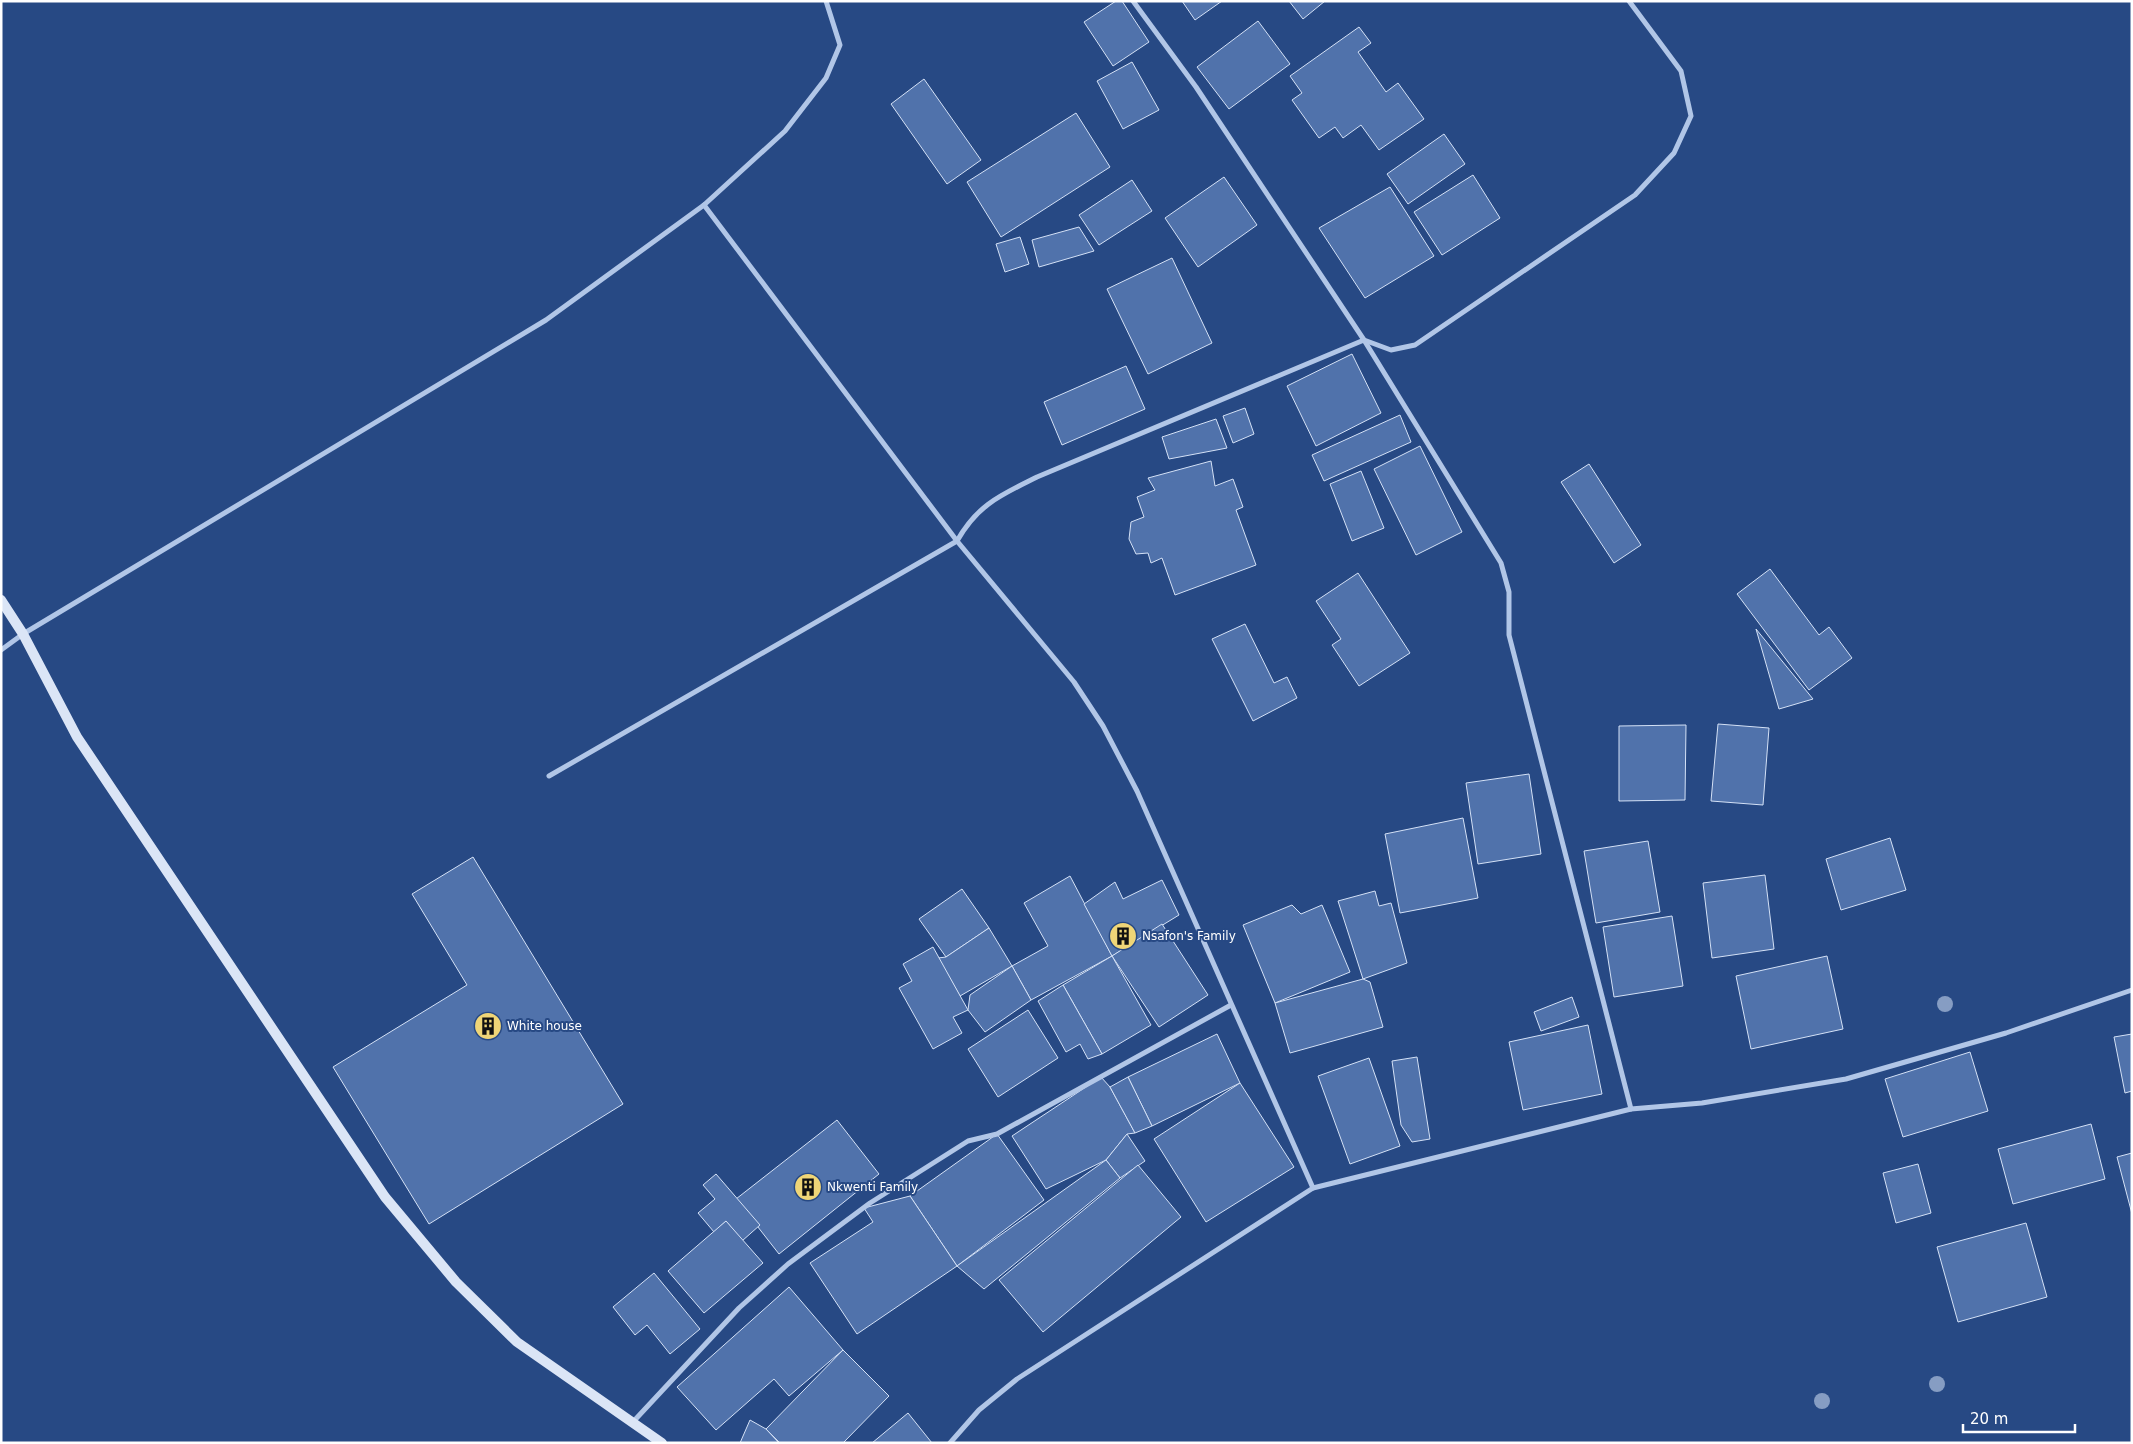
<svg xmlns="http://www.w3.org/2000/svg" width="2133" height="1444" font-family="'DejaVu Sans',sans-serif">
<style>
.building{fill:#5072ab;stroke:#d4e1f6}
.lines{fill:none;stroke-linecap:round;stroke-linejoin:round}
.street{stroke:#b1c6e7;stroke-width:5}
.secondary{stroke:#dbe5f6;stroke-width:10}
.tree{fill:#869dc3}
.labels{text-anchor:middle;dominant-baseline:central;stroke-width:4;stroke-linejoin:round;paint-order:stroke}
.poi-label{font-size:12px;fill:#fff;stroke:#274984;text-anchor:start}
</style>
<rect width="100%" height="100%" fill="#274984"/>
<g class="building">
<polygon points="1116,1 1122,1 1149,42 1113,66 1084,22"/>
<polygon points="1182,1 1222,1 1195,20"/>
<polygon points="1289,1 1325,1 1303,19"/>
<polygon points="1258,21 1290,64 1229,109 1197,67"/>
<polygon points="1359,27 1371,43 1358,52 1386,92 1398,83 1424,119 1379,150 1361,125 1343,138 1335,127 1319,138 1292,100 1302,93 1290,76"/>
<polygon points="1132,62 1159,110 1123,129 1097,81"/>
<polygon points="924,79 981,160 947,184 891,104"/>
<polygon points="1076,113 1110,167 1001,237 967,182"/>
<polygon points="1444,134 1465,164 1408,204 1387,174"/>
<polygon points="1473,175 1500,218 1442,255 1414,212"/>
<polygon points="1224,177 1257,225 1198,267 1165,218"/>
<polygon points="1132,180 1152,211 1099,245 1079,215"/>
<polygon points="1390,187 1434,256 1365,298 1319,228"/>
<polygon points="1079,227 1094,251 1039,267 1032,240"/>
<polygon points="1020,237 1029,264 1005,272 996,244"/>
<polygon points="1172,258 1212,343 1148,374 1107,289"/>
<polygon points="1352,354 1381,413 1316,446 1287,386"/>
<polygon points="1126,366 1145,409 1062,445 1044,402"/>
<polygon points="1245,408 1254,434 1233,443 1223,416"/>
<polygon points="1400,415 1411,442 1324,481 1312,455"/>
<polygon points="1216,419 1227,448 1169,459 1162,437"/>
<polygon points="1420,446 1462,532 1416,555 1374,469"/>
<polygon points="1211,461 1215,486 1233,479 1243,507 1236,510 1256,565 1175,595 1162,558 1151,563 1148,553 1136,554 1129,539 1131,522 1144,517 1137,497 1155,490 1148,478"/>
<polygon points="1589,464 1641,545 1614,563 1561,482"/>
<polygon points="1361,471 1384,528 1352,541 1330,484"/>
<polygon points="1770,569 1819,635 1829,627 1852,658 1809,690 1737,594"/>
<polygon points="1358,573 1410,653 1359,686 1332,645 1341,639 1316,601"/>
<polygon points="1245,624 1274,683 1287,677 1297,698 1253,721 1212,639"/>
<polygon points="1756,629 1813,699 1779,709"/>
<polygon points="1718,724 1769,728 1763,805 1711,801"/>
<polygon points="1686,725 1685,800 1619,801 1619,726"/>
<polygon points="1529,774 1541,854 1478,864 1466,783"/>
<polygon points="1463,818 1478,898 1400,913 1385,834"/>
<polygon points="1890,838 1906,890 1841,910 1826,859"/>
<polygon points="1648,841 1660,912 1596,923 1584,851"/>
<polygon points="473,857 623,1104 429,1224 333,1067 467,985 412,894"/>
<polygon points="1765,875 1774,949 1712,958 1703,883"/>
<polygon points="1070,876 1112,956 1031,1000 1012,966 1048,946 1024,903"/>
<polygon points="1162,880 1179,915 1112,956 1084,904 1115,882 1123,899"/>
<polygon points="962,889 989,928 946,957 919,919"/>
<polygon points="1375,891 1379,906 1391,903 1407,963 1363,979 1338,901"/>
<polygon points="1292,905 1301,914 1322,905 1350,972 1275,1003 1243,925"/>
<polygon points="1672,916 1683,986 1614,997 1603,927"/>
<polygon points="1162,924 1208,995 1159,1027 1112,956"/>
<polygon points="989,928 1012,966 960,996 938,958 946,957"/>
<polygon points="933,947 968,1010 953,1017 962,1033 933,1049 899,988 912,981 903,964"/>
<polygon points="1112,956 1151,1025 1102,1054 1063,985"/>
<polygon points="1827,956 1843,1029 1751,1049 1736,976"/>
<polygon points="1012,966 1031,1000 985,1032 968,1010 970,995"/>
<polygon points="1363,979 1370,982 1383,1027 1290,1053 1275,1003"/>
<polygon points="1063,985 1102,1054 1088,1059 1080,1044 1066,1052 1038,1001"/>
<polygon points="1572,997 1579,1017 1541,1031 1534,1012"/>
<polygon points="1028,1010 1058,1058 998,1097 968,1049"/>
<polygon points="1588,1025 1602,1094 1523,1110 1509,1042"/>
<polygon points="1217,1034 1240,1083 1152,1126 1128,1077"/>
<polygon points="2132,1034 2132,1091 2125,1093 2114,1037"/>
<polygon points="1970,1052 1988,1111 1903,1137 1885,1079"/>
<polygon points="1417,1057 1430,1139 1412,1142 1401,1125 1392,1061"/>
<polygon points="1369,1058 1400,1146 1350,1164 1318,1076"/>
<polygon points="1101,1077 1110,1087 1135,1133 1127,1134 1106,1160 1046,1189 1012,1136"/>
<polygon points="1128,1077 1152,1126 1135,1133 1110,1087"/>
<polygon points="1240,1083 1294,1167 1206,1222 1154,1139"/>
<polygon points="837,1120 879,1174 779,1254 736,1199"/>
<polygon points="2091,1124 2105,1179 2013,1204 1998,1149"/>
<polygon points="997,1134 1044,1200 957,1266 910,1196"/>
<polygon points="1127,1134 1145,1161 1120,1178 1106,1160"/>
<polygon points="2132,1153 2132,1214 2117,1157"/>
<polygon points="1106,1160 1120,1178 984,1289 957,1266"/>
<polygon points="1918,1164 1931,1213 1896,1223 1883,1173"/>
<polygon points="1138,1165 1181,1217 1043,1332 999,1280"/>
<polygon points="716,1174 760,1225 742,1241 726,1221 714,1232 698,1213 715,1199 703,1185"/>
<polygon points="910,1196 957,1266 857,1334 810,1263 873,1222 864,1208"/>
<polygon points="726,1221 763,1263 704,1313 668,1271"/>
<polygon points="2026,1223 2047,1297 1958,1322 1937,1247"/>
<polygon points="654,1273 700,1329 670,1354 647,1325 635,1335 613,1307"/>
<polygon points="789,1287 843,1350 789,1396 774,1379 716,1430 677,1387"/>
<polygon points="843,1350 889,1396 843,1443 780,1443 766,1429"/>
<polygon points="908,1413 932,1443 872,1443"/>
<polygon points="750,1420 766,1429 779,1443 740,1443"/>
</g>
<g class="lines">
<g class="street">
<polyline points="1133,1 1196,87 1364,340 1501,563 1509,592 1509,635 1631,1109"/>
<polyline points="704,205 957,541 1074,682 1103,726 1137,791 1313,1188"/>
<polyline points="1,650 23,634 546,320 704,205 785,131 826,78 840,45 826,1"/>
<path d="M549,776l408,-235c21,-37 44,-46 80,-64l327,-137 27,10 24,-5 220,-150 39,-42 17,-37 -10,-45 -52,-70"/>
<polyline points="632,1423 739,1308 788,1264 870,1203 968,1141 997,1134 1231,1005"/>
<polyline points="950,1443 979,1410 1017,1379 1313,1188 1631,1109 1702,1103 1846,1079 2006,1033 2132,990"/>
</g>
<polyline class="secondary" points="1,600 23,634 77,737 385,1197 456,1282 517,1342 662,1443"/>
</g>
<g class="tree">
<circle cx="1945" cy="1004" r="8"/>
<circle cx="1937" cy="1384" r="8"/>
<circle cx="1822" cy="1401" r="8"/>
</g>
<defs>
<g id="building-disc" transform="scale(1.4375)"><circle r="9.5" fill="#efd577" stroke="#274984"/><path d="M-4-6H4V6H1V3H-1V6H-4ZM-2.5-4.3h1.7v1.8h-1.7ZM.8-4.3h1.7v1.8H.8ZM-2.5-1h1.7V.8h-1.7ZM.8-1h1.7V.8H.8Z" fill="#111"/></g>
</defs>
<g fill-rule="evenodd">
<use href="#building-disc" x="1123" y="936"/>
<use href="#building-disc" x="488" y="1026"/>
<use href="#building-disc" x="808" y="1187"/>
</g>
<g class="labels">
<g class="poi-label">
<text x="1142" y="936">Nsafon's Family</text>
<text x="507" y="1026">White house</text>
<text x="827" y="1187">Nkwenti Family</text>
</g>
</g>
<rect width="2133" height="1444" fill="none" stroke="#ffffff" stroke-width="5"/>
<path d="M1963 1424v8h112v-8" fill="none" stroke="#ffffff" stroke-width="2.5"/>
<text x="1970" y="1424" font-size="15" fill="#ffffff" stroke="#274984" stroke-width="4" paint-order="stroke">20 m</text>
</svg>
